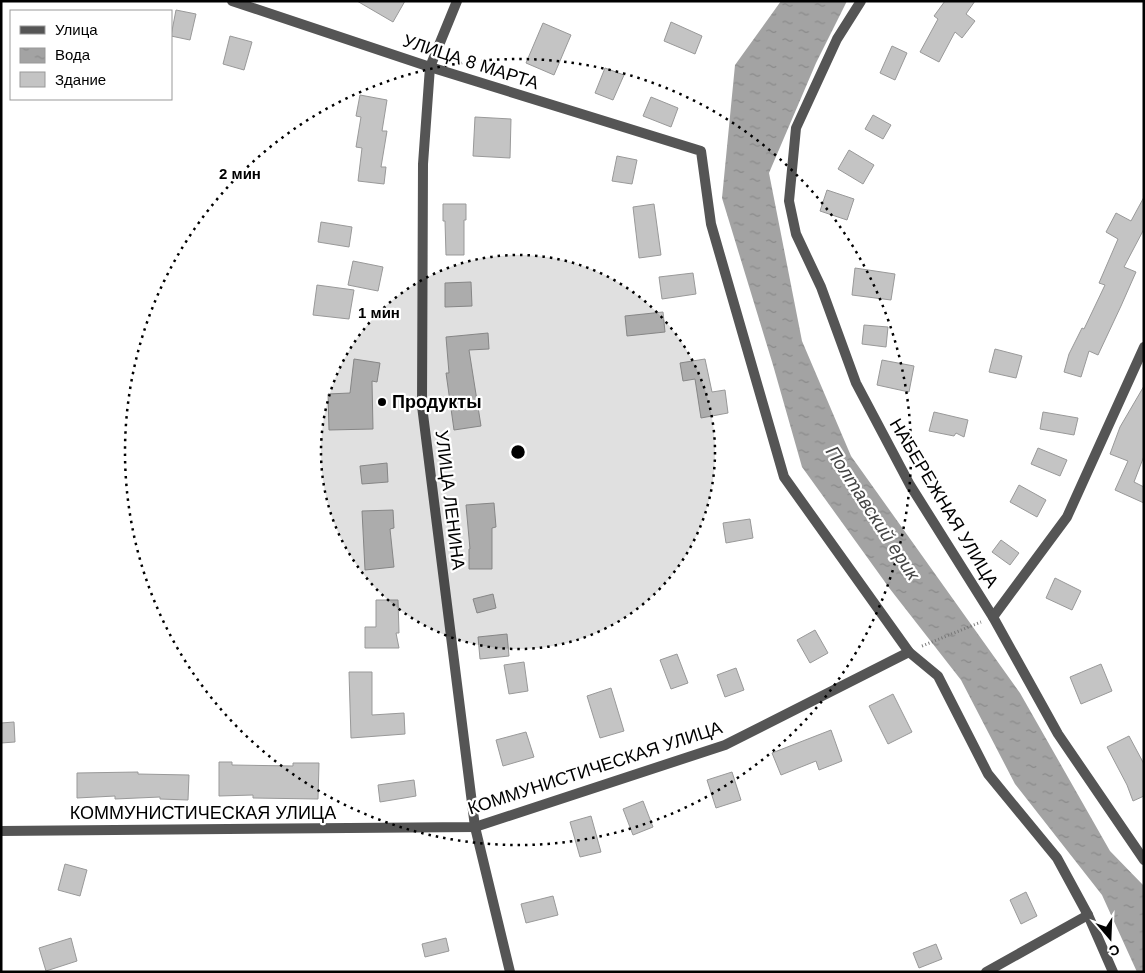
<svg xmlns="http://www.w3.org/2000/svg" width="1145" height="973" font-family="Arial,sans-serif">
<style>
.water{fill:url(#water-ripples)}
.building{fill:#c4c4c4;stroke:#999}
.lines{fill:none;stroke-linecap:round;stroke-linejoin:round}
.path{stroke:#777;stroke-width:3;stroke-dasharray:1 2.5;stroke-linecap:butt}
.street{stroke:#555;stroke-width:10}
.ring{fill:none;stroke:#000;stroke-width:2.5;stroke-dasharray:2.5 5}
.poi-dot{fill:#000;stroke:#fff;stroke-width:2}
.labels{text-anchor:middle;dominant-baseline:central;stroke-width:4.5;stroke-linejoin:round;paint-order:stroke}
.street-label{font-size:18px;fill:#000;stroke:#fff}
.poi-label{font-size:18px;font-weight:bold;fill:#000;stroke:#fff;text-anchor:start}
.water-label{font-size:19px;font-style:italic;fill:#444;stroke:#fff}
.centre{fill:#000;stroke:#fff;stroke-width:2.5}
.ring-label{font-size:15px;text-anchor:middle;font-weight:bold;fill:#000;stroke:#fff;stroke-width:4.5;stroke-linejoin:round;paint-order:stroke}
</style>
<defs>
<pattern id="water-ripples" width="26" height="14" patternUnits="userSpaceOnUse" patternTransform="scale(1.25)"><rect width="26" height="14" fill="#a3a3a3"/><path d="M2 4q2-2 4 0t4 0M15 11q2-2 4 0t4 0" fill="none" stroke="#8b8b8b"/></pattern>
</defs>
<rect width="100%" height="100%" fill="#fff"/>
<polygon class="water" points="781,1 847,1 816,63 769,173 802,341 851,456 1020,693 1110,851 1144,886 1144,972 1137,972 1102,895 1015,784 961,680 890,589 802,467 773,365 722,198 735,65"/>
<g class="building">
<polygon points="357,1 405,1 393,22"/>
<polygon points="945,1 975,1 966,14 975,21 962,38 955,32 939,62 920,52 938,19 934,16"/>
<polygon points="176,10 196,14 190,40 171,36"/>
<polygon points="671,22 702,36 695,54 664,41"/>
<polygon points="543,23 571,35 554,75 526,63"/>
<polygon points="230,36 252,42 244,70 223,64"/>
<polygon points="892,46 907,53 895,80 880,73"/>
<polygon points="605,68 624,75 613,100 595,93"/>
<polygon points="360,95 387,100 382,131 387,131 381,167 386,167 384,184 358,181 362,148 356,147 361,117 356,116"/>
<polygon points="651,97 678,108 671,127 643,116"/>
<polygon points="873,115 891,125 883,139 865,129"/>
<polygon points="475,117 511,119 510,158 473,156"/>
<polygon points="849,150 874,165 863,184 838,169"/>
<polygon points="617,156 637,160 632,184 612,181"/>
<polygon points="827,190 854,199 847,220 820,211"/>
<polygon points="1144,197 1144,229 1124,267 1136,272 1121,306 1098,355 1089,351 1081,377 1064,372 1069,354 1082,328 1084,329 1105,285 1099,283 1118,239 1106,232 1116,213 1131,221"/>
<polygon points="443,204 466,204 466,220 464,220 464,255 446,255 445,221 443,221"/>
<polygon points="654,204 661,255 639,258 633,207"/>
<polygon points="321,222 352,227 349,247 318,242"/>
<polygon points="353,261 383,267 378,291 348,285"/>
<polygon points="855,268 895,274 891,300 852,295"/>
<polygon points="693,273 696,294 662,299 659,277"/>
<polygon points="471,282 472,306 445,307 445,283"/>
<polygon points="317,285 354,290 349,319 313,315"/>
<polygon points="663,312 665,332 627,336 625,316"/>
<polygon points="864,325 888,327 886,347 862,344"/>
<polygon points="488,333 489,349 469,350 481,426 454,430 446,373 449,373 446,337"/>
<polygon points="995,349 1022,356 1016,378 989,372"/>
<polygon points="354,359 380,363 377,382 372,381 373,429 329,430 328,394 350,393"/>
<polygon points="705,359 712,392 725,390 728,413 701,418 695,379 683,381 680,363"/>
<polygon points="882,360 914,366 909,392 877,385"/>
<polygon points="1144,386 1144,456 1134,482 1144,487 1144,503 1115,490 1128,461 1110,454 1120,427"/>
<polygon points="934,412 968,420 964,437 956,433 954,436 929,431"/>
<polygon points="1043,412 1078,418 1074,435 1040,429"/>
<polygon points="1038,448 1067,460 1060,476 1031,464"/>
<polygon points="387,463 388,482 362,484 360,466"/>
<polygon points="1019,485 1046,500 1037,517 1010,502"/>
<polygon points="494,503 496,527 492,528 492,569 469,569 469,549 470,549 466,505"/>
<polygon points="393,510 394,528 390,529 394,567 365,570 362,511"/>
<polygon points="750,519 753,538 726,543 723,523"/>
<polygon points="1001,540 1019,553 1010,565 992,552"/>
<polygon points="1055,578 1081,591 1072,610 1046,598"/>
<polygon points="493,594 496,608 477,613 473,599"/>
<polygon points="376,600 398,600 399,633 396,633 399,648 365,648 365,627 376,627"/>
<polygon points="815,630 828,653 810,663 797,640"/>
<polygon points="507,634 509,656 480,659 478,637"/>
<polygon points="677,654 688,683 671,689 660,660"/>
<polygon points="524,662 528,691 509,694 504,665"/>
<polygon points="1101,664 1112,691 1081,704 1070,677"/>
<polygon points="736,668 744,690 725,697 717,675"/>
<polygon points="349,672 372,672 372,715 404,713 405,734 351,738"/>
<polygon points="611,688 624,731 600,738 587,696"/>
<polygon points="893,694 912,732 888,744 869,706"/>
<polygon points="14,722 15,742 1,743 1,723"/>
<polygon points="831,730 842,761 819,770 816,761 781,775 772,753"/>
<polygon points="526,732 534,757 503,766 496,740"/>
<polygon points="1129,736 1144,764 1144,796 1133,801 1127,785 1107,747"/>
<polygon points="219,762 232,762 232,765 293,766 293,763 319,763 318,799 253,798 253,795 219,796"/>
<polygon points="138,772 138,774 189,775 188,800 160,799 160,797 115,799 115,796 77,798 77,773"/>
<polygon points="732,772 741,800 716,808 707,780"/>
<polygon points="414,780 416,796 380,802 378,785"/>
<polygon points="643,801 653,827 633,835 623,809"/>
<polygon points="591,816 601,852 580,857 570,822"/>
<polygon points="65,864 87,870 80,896 58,890"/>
<polygon points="1026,892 1037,916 1021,924 1010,900"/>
<polygon points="553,896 558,915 526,923 521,904"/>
<polygon points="71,938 77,961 46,971 39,948"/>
<polygon points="446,938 449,951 425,957 422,944"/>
<polygon points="936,944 942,959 919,968 913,953"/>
</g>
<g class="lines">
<polyline class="path" points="922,646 981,622"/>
<g class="street">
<polyline points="232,1 430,67 701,151 711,224 784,477 909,652 938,676 988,774 1057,858 1088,915 1113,972"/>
<polyline points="457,1 430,67 423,164 422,406 475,827 510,972"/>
<polyline points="861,1 837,39 796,128 789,201 796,234 821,287 856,383 910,485 993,617 1058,734 1144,860"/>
<polyline points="993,617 1067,517 1144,347"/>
<polyline points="1,831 475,827 725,745 909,652"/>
<polyline points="986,972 1088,915"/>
</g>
</g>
<circle cx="518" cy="452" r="197" fill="#000" fill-opacity=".12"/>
<g class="ring">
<circle cx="518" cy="452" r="197"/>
<circle cx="518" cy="452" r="393"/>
</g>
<circle class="poi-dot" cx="382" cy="402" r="5"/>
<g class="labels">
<g class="street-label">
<text transform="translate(471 62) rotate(18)">УЛИЦА 8 МАРТА</text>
<text transform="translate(450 500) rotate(83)">УЛИЦА ЛЕНИНА</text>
<text transform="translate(944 503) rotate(59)">НАБЕРЕЖНАЯ УЛИЦА</text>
<text transform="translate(595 768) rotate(-18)">КОММУНИСТИЧЕСКАЯ УЛИЦА</text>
<text x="203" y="813">КОММУНИСТИЧЕСКАЯ УЛИЦА</text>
</g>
<g class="poi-label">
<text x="392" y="402">Продукты</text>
</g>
<g class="water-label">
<text transform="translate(873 513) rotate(57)">Полтавский ерик</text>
</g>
</g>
<circle cx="518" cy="452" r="8" class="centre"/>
<g class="ring-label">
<text x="240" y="179">2 мин</text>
<text x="379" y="318">1 мин</text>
</g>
<rect width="1145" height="973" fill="none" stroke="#000000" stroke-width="5"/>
<rect x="10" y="10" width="162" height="90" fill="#ffffff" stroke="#999999"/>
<rect x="20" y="26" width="25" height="8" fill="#555555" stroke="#999999"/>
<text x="55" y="35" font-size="15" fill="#000000">Улица</text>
<rect x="20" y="48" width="25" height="15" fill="url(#water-ripples)" stroke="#999999"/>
<text x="55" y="60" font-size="15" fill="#000000">Вода</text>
<rect x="20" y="72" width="25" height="15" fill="#c4c4c4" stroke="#999999"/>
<text x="55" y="85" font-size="15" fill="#000000">Здание</text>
<g transform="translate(1110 938) rotate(161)" stroke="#ffffff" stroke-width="4" paint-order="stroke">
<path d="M0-4L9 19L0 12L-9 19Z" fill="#000000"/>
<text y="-8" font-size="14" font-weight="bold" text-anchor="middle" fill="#000000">С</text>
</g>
</svg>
